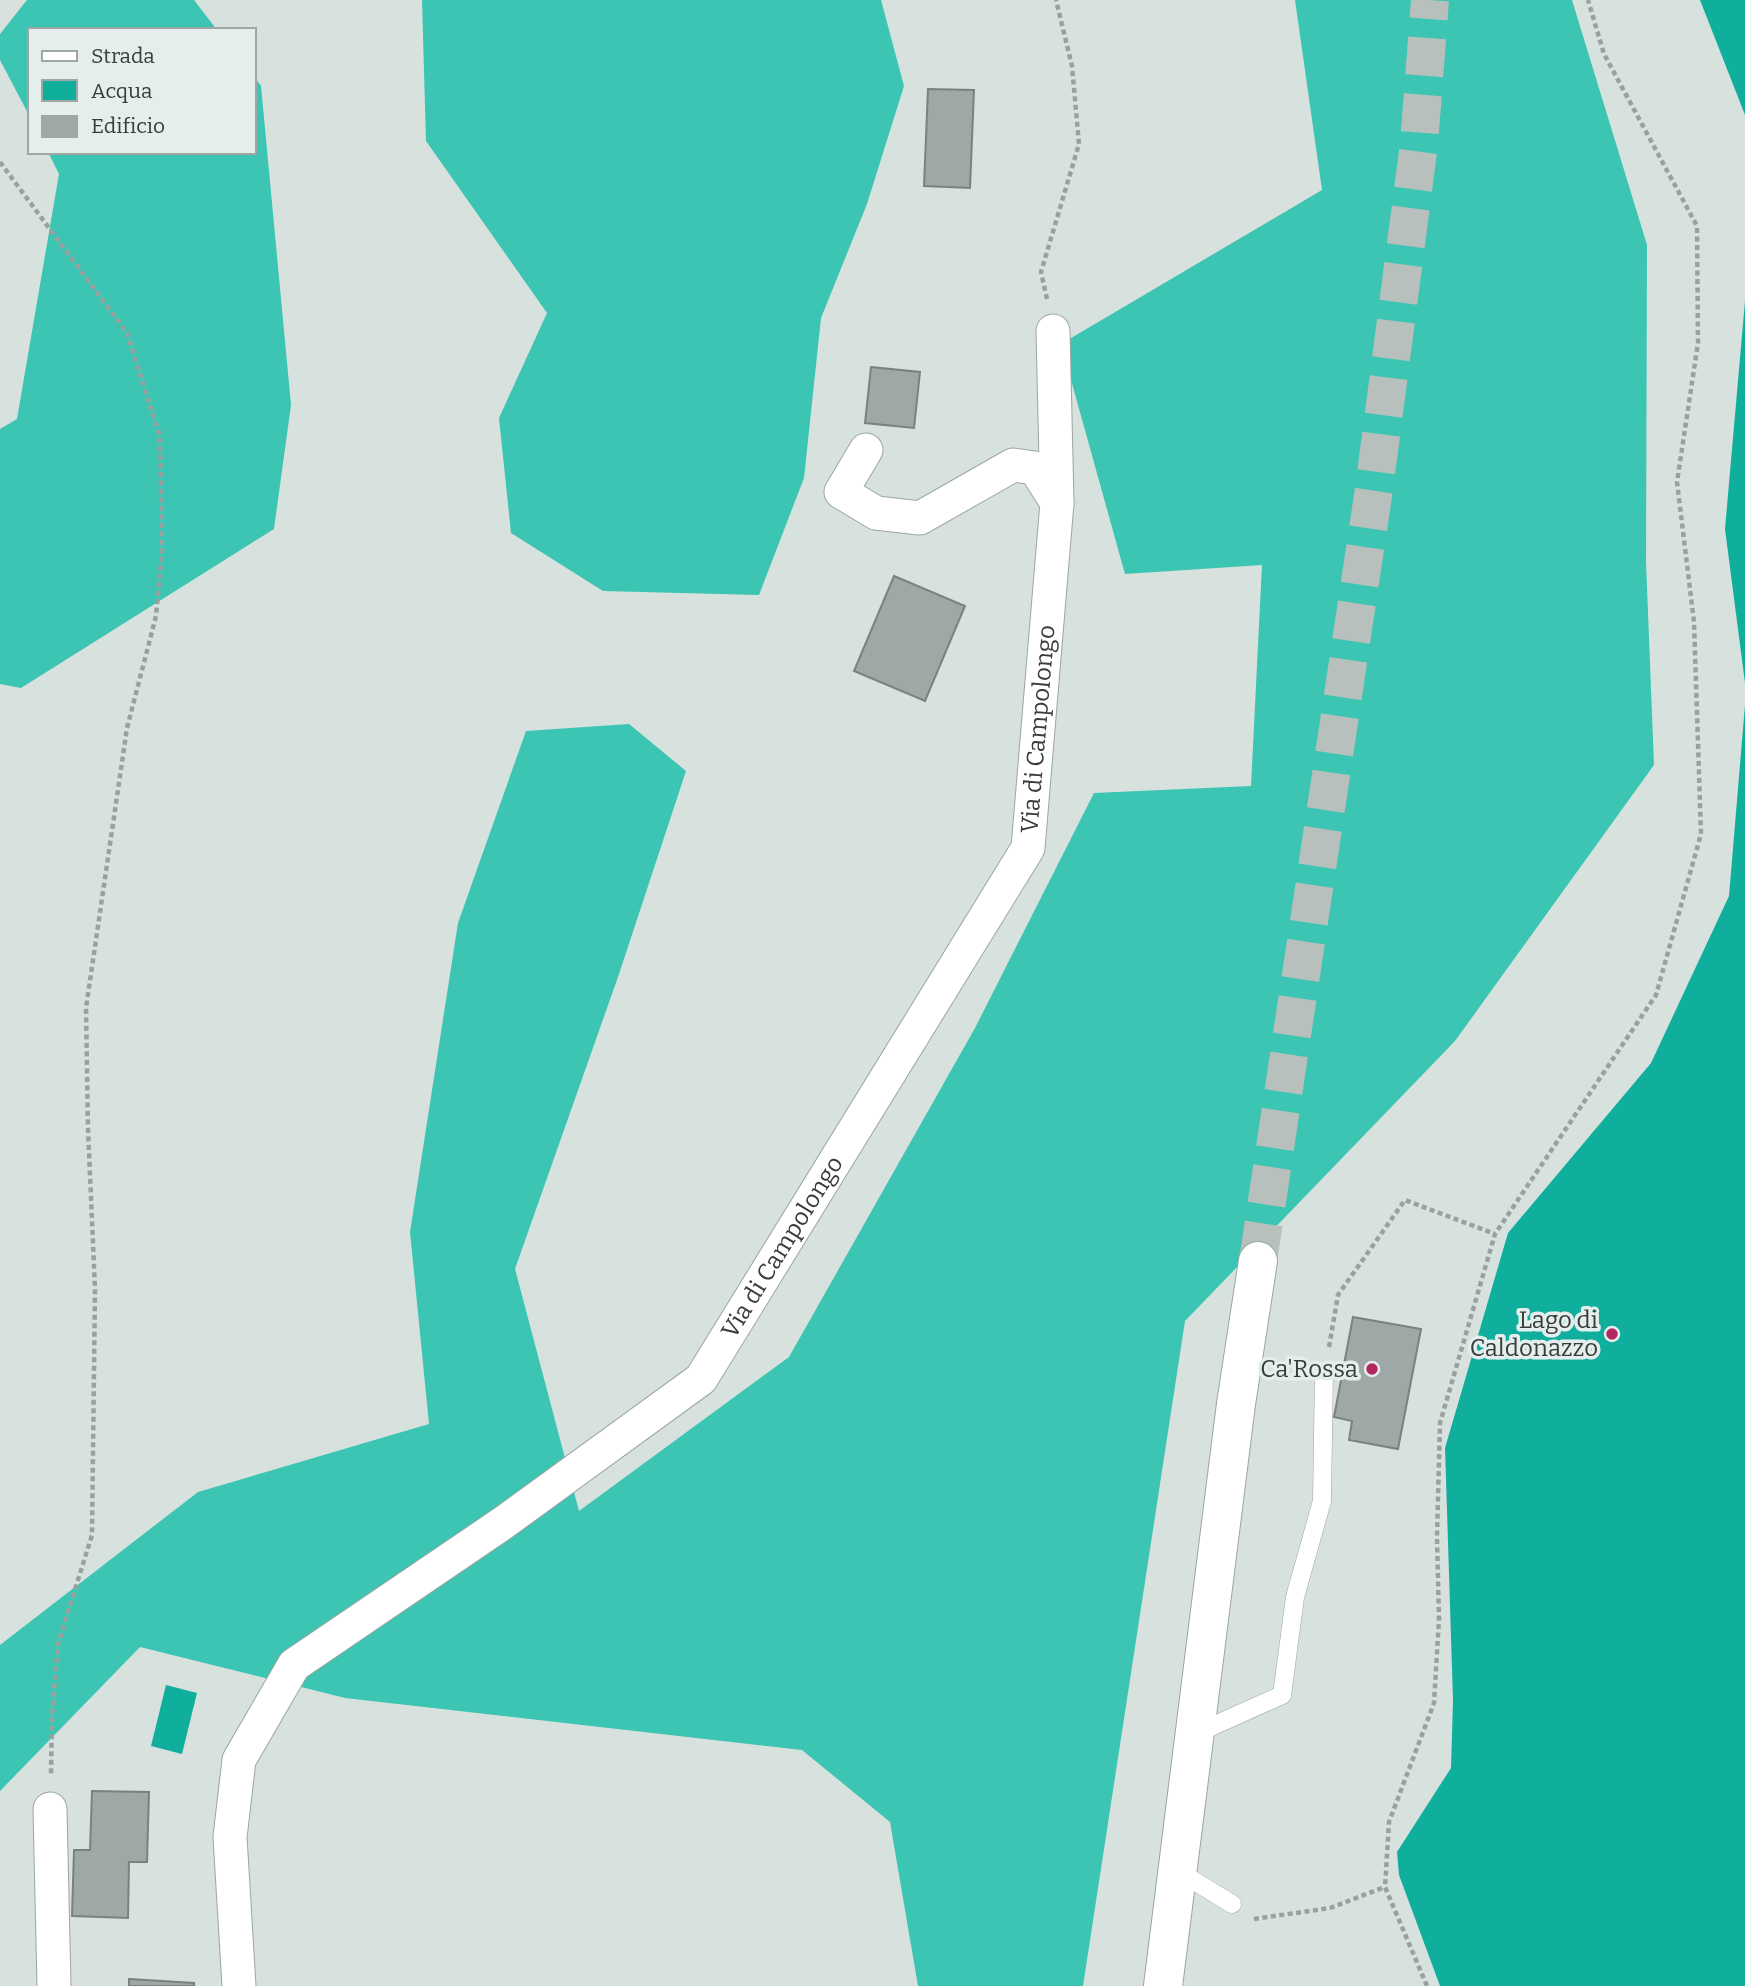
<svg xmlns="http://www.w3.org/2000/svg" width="1745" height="1986" font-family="Bitter,serif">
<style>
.forest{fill:#3bc5b2}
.water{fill:#10ae9c}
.building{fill:#9fa8a6;stroke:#798280;stroke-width:2}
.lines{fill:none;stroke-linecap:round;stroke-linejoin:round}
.primary-tunnel{stroke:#b7c0bd;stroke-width:38;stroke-dasharray:38 19;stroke-linecap:butt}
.service-casing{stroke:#9ca5a4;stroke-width:19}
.minor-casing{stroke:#9ca5a4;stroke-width:35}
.primary-casing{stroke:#9ca5a4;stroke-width:40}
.path{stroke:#99a19f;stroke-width:4.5;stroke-dasharray:5 3.5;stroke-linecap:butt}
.service{stroke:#fff;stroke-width:18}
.minor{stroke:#fff;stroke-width:33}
.primary{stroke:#fff;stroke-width:38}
.poi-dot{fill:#b32760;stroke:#e4eeec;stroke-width:2.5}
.labels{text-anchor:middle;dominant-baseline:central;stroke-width:7;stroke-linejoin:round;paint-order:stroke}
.street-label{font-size:24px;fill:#383c3b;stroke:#e4eeec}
.poi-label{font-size:24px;fill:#383c3b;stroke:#e4eeec;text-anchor:end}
</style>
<rect width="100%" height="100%" fill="#d7e1de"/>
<g class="forest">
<polygon points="27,0 194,0 217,30 30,30 30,117 0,60 0,34"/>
<polygon points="422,0 881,0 904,86 867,204 821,318 804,478 759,595 603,591 511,533 499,418 547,313 426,141"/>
<polygon points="1295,0 1572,0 1647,245 1646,562 1654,765 1455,1041 1185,1321 1083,1986 918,1986 890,1822 802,1750 345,1698 140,1647 0,1791 0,1645 198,1492 429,1424 410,1232 458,923 526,731 629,724 686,771 619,974 515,1269 579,1511 789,1357 975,1028 1094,793 1251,786 1262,565 1125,574 1061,344 1322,190"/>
<polygon points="254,76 261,86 291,405 274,529 21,688 0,684 0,429 17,419 59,174 48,152 254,152"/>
</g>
<g class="water">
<polygon points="1700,0 1745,0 1745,115"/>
<polygon points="1745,301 1745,683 1725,529"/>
<polygon points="1745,705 1745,1986 1440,1986 1399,1875 1397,1852 1451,1768 1453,1700 1445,1448 1508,1233 1651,1063 1729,896"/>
<polygon points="166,1685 197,1693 182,1754 151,1746"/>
</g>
<g class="building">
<polygon points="928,89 974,90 970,188 924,186"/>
<polygon points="871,367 920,372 914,428 865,423"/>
<polygon points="894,576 965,606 925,701 854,671"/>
<polygon points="1353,1317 1421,1329 1398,1449 1349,1440 1352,1421 1334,1417"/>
<polygon points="92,1791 149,1792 147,1862 129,1862 128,1918 72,1916 74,1850 90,1850"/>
<polygon points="129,1979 194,1983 194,1986 129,1986"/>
</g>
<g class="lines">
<polyline class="primary-tunnel" points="1258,1261 1374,489 1419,144 1430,0"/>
<g class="service-casing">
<g id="service">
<polyline points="1195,1734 1282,1695 1295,1597 1322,1501 1324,1372"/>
<polyline points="1178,1871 1232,1904"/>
</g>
</g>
<g class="minor-casing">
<g id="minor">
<polyline points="866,450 841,492 876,513 920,518 1013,465 1035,468 1057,503"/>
<polyline points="50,1809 54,1986"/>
<path id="s1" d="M239,1986l-9,-149 9,-77 55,-95 209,-142 198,-144 327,-531 29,-345 -4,-172"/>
</g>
</g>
<g class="primary-casing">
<polyline id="primary" points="1163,1986 1236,1404 1258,1261"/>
</g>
<g class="path">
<polyline points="0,162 127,333 160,437 162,552 156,616 127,728 86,1008 88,1129 95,1289 92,1535 58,1644 52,1716 51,1774"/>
<polyline points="1047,299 1041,272 1079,144 1072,66 1056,0"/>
<polyline points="1329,1347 1338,1295 1405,1200 1495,1234"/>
<polyline points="1254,1919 1330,1908 1385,1887"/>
<polyline points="1427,1986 1385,1887 1389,1822 1434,1703 1439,1619 1437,1537 1440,1423 1495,1234 1656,995 1701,834 1694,622 1677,482 1698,343 1697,226 1604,54 1588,0"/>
</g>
<use href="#service" class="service"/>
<use href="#minor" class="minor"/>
<use href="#primary" class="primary"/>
</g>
<g class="poi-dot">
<circle cx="1612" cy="1334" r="7"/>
<circle cx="1372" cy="1369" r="7"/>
</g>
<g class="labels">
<g class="street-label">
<text stroke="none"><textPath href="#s1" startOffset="1577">Via di Campolongo</textPath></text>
<text stroke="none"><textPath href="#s1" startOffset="989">Via di Campolongo</textPath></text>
</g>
<g class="poi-label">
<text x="1598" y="1320">Lago di<tspan x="1598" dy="28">Caldonazzo</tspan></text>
<text x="1358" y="1369">Ca'Rossa</text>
</g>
</g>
<rect x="28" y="28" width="228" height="126" fill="#e4eeec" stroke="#9fa7a5" stroke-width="2"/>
<rect x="42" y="51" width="35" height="10" fill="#ffffff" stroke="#9fa7a5" stroke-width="2"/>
<text x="91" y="63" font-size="21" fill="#383c3b">Strada</text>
<rect x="42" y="80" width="35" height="21" fill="#10ae9c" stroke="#9fa7a5" stroke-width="2"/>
<text x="91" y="98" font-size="21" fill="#383c3b">Acqua</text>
<rect x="42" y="116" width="35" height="21" fill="#9fa8a6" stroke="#9fa7a5" stroke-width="2"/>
<text x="91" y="133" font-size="21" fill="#383c3b">Edificio</text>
</svg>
